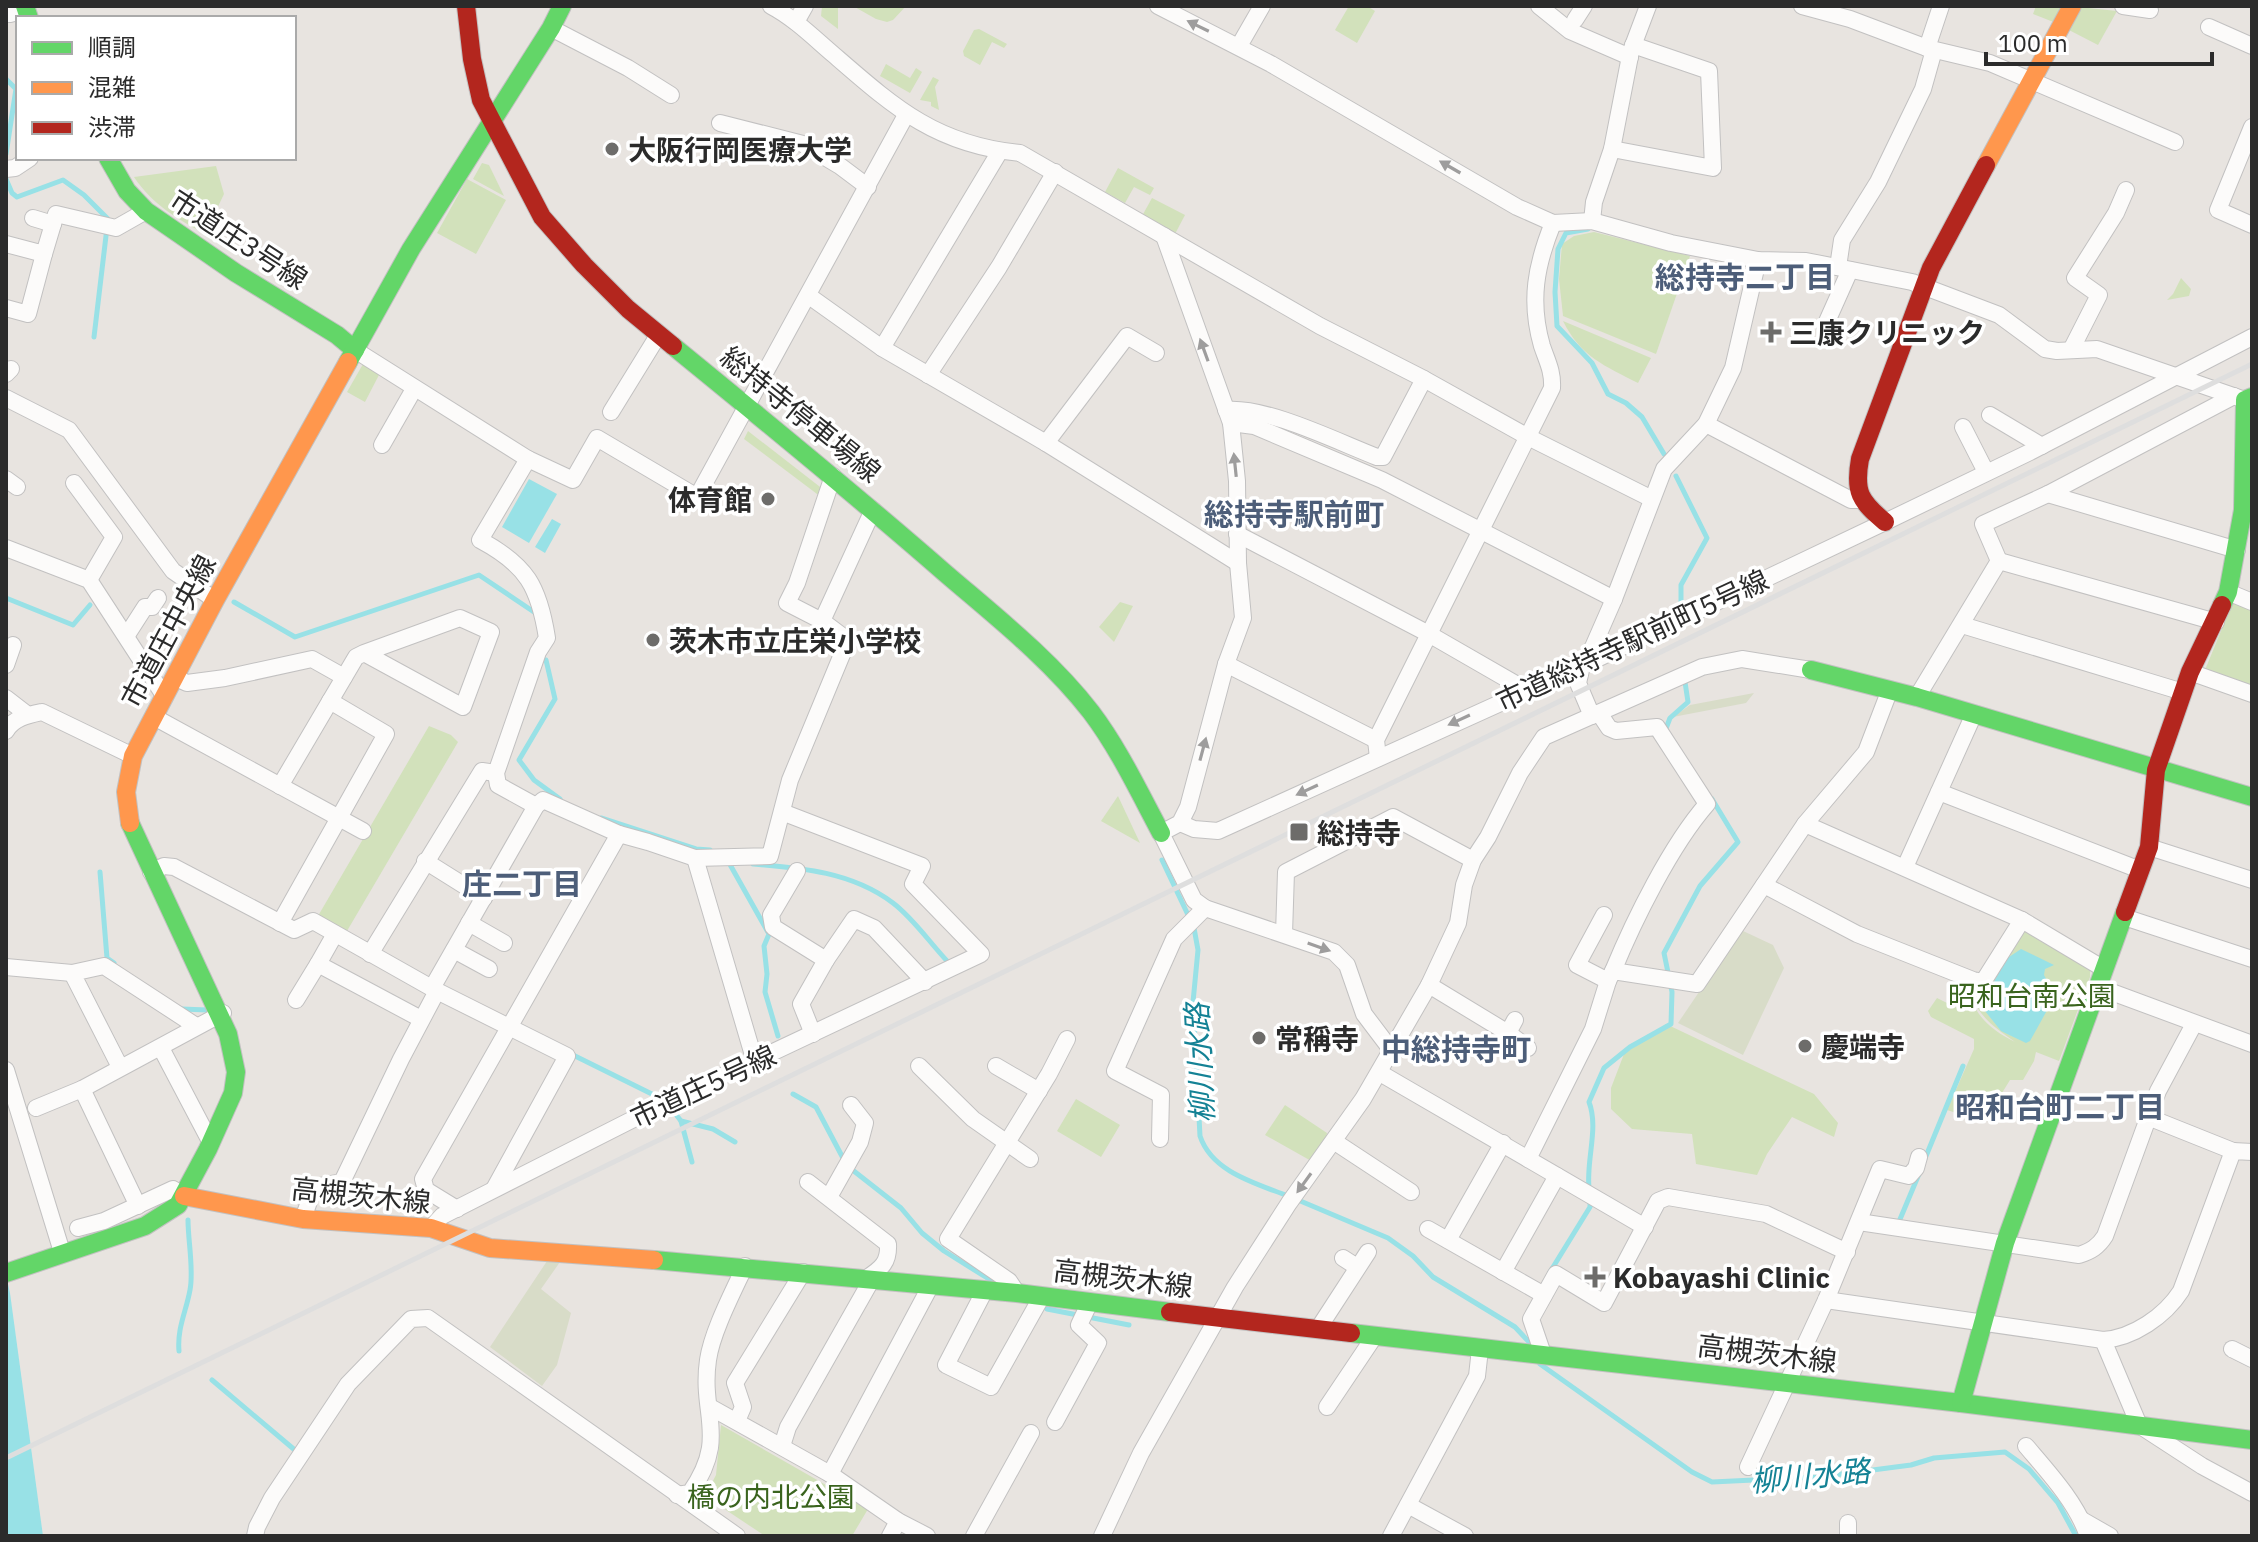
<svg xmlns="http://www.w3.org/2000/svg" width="2258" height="1542" font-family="'IBM Plex Sans','Noto Sans JP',sans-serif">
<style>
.green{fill:#d2e1bb}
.cemetery{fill:#d8dcc8}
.water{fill:#98e1e6}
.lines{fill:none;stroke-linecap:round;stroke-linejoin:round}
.stream{stroke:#98e1e6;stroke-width:5}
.street-casing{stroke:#c2c1c1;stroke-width:18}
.fast-casing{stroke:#c2c1c1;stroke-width:20}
.slow-casing{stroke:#c2c1c1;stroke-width:20}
.jam-casing{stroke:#c2c1c1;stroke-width:20}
.street{stroke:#fcfbfa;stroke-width:16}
.fast{stroke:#63d668;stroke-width:18}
.slow{stroke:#ff974d;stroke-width:18}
.jam{stroke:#b3261e;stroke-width:18}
.rail{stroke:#dedede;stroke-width:5}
.oneway{fill:#9e9d9d}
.poi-dot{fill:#6d6c6a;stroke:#fff;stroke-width:3}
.labels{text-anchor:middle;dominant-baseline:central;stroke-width:7;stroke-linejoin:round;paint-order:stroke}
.poi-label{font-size:28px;font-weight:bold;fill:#2b2b2b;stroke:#fff;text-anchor:start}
.street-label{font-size:28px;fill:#2b2b2b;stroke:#fff}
.park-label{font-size:28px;fill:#3a641e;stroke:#fff}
.neighbourhood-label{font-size:30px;font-weight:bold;fill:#4d5e79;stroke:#fff}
.water-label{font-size:30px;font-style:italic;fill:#148295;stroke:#fff}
</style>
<rect width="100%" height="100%" fill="#e8e4e0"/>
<g class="green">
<polygon points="822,6 838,6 838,29 821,16"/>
<polygon points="853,6 906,6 893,20 887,22 876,19"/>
<polygon points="1349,6 1367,6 1375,11 1357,43 1335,30"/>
<polygon points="2036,6 2063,6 2056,23 2033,14"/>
<polygon points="2079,7 2117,11 2098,45 2067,29"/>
<polygon points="979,29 1007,44 1004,48 992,42 980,65 964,56 963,51 974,30"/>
<polygon points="886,64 910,78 916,68 922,72 910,93 880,76"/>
<polygon points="933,77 939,80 935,87 939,110 931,106 931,102 920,100"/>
<polygon points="482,163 489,165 504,196 473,179"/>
<path d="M216,166l8,28 -19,40c-28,-15 -53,-30 -71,-57z"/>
<polygon points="1118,168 1154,188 1150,195 1134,187 1125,203 1105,192"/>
<polygon points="467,179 506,200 476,254 437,233"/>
<polygon points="1152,198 1185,215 1175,234 1142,216"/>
<polygon points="1594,232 1690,256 1656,354 1563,316 1559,279 1562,244 1574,236"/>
<polygon points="2181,278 2191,289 2189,296 2167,300 2173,294"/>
<path d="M1563,321l88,37 -13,25c-33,-17 -57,-26 -75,-62z"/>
<polygon points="363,364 380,373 365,402 347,392"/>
<polygon points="748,431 824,490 821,497 744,439"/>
<polygon points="2237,601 2252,608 2252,692 2205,670 2232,604"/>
<polygon points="1120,602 1133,606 1114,642 1099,627"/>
<polygon points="429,726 451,735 458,742 347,931 318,916"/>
<polygon points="1118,796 1140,843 1101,821"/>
<path d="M2026,926l64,39v12l-31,84 -23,-9 -2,9 -11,19h-13l-26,42 -37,-12 27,-61v-10l-43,-22 -3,-6 9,-13 26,13 8,-12c8,21 24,33 44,43 -18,-13 -34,-23 -43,-45l6,-12z"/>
<polygon points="1666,1024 1814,1094 1838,1123 1834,1137 1792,1117 1767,1154 1757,1175 1696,1164 1692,1134 1632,1129 1611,1109 1611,1088 1624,1054"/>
<polygon points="1076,1099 1120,1125 1101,1157 1057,1131"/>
<polygon points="1285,1105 1327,1133 1326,1143 1313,1162 1265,1135"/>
<polygon points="721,1425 868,1509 852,1536 765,1536 705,1496 716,1475"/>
</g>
<g class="cemetery">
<polygon points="1754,693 1746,703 1673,717 1690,705"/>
<polygon points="1741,930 1773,945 1784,968 1743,1055 1678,1023"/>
<polygon points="547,1261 560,1262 541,1289 571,1313 557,1365 542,1386 490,1347"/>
</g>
<g class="water">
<polygon points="529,479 557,494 529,543 502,527"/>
<polygon points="552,519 561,524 545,553 535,547"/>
<polygon points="2021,949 2054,965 2045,969 2044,975 2055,996 2030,1041 2026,1043 2001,1031 1981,1006 2006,959"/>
<polygon points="6,1275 10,1293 43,1536 6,1536"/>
</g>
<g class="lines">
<g class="stream">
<polyline points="6,79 16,89 6,154"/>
<polyline points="6,179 12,193 17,197 63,180 84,195 108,219 94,337"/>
<polyline points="1588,229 1566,233 1558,249 1555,292 1557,326 1592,363 1608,394 1626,403 1642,417 1664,454"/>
<polyline points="1676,476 1707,538 1681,585 1681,610"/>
<polyline points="6,598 73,625 90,605"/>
<polyline points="234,602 295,637 479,575 534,612"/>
<polyline points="546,660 555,699 519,760 534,780 560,799"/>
<polyline points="1665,731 1670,718 1688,702 1685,682"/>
<polyline points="601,818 696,849 710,850"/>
<polyline points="1162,860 1189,917"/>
<polyline points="728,861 769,934 764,946 767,974 765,992 778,1036"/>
<path d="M753,864c49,4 99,8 140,39 20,15 37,40 55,59"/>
<polyline points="100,872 107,958 114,963"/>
<path d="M1194,928l4,22 -5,52 7,134c12,36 55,47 88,60"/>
<polyline points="182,1009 207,1010"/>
<polyline points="569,1053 664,1100"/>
<polyline points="793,1094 816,1107 844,1160"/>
<polyline points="674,1112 681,1121 713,1129 735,1142"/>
<polyline points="681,1121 692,1162"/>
<polyline points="1924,1161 1963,1066"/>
<polyline points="850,1168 901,1208 922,1233 944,1251 992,1281"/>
<path d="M1589,1188c-3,-28 10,-60 0,-86l15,-34 26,-21 41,-23 1,-32 -8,-39 36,-67 38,-44 -26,-43"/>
<polyline points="1298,1200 1388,1238 1413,1256 1433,1277 1515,1327 1529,1342"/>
<polyline points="1898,1224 1919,1174"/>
<polyline points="1550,1272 1590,1207 1590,1198"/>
<polyline points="1047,1309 1129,1325"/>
<path d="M179,1351c-2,-23 7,-39 11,-61 4,-20 -2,-49 -2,-70"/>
<polyline points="1540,1364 1692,1472 1712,1482 1819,1477 1911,1465 1934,1458 2005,1452 2029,1469 2058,1503 2076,1536"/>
<polyline points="212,1380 296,1451"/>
</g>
<g class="street-casing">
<g id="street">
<path d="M771,6c23,12 43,32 63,49 60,52 102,90 186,98l300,173 104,53 104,58 124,62"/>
<polyline points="1158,6 1271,64 1517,207 1553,223 1592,221 1671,243 1758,260 1806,261 1912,282 1999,315 2045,349 2057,351 2097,349 2245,400"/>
<polyline points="1539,6 1570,31 1630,57"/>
<polyline points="1802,6 1850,19 1927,48 1941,6"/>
<polyline points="2123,6 2150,10"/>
<polyline points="6,12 10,14 25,10"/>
<polyline points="1575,20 1584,6"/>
<polyline points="796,22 805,6"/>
<polyline points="2209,27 2252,46"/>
<polyline points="551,28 628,68 671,95"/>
<polyline points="1239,46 1262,6"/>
<polyline points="1927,48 1990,63 2175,142"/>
<polyline points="720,123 803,144 840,166 868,187"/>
<polyline points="2252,127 2218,210 2252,225"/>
<polyline points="1612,149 1713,168 1709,71 1633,45"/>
<polyline points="6,169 15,168 30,158"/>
<polyline points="33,218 53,224"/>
<polyline points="1592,221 1594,202 1612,149 1631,51 1648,6"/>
<polyline points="1164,236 1231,423 1237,481 1238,563 1243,618 1226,664 1188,807 1180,823 1161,833 1194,900 1205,908 1334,952 1347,965 1364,1014 1392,1051"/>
<polyline points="6,244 44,254 56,214 116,228 146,211"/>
<polyline points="1838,267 1842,240 1878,182 1923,89 1934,50"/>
<polyline points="809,296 882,348 1046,443 1238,563"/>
<polyline points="6,308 28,314 44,254"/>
<polyline points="1825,326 1850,270"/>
<polyline points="882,348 1000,151"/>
<polyline points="355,350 528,459 573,480 597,438 697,497 906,115"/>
<polyline points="2071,350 2099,295 2075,278 2116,213 2126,190"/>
<polyline points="6,374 11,369"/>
<polyline points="928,375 999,267 1055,172"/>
<polyline points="6,398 69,430 173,571 215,600"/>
<path d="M1226,410c40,-4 112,32 151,47h6l41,-78"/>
<polyline points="611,412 659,334"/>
<polyline points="1990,415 2042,446"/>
<polyline points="1231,423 1254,426 1382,480 1614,599"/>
<polyline points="1706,424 1851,500 1861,500"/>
<polyline points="1963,427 1986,472"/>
<polyline points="1046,443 1127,336 1156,353"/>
<polyline points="382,445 414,389"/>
<path d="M528,459l-48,81c47,25 59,47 67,98l-9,14 -42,121 2,12 38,21"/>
<polyline points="6,479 17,487"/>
<polyline points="74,483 114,537 89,580"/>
<polyline points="2048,494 2237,550"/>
<polyline points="1237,534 1427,633 1526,690"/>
<polyline points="6,548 89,580 165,697"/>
<polyline points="1999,561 1983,524 2048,494 2234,396"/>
<polyline points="2228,592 2252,602"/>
<polyline points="822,621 787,603 797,583 833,476"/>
<polyline points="1962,625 2183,692"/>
<polyline points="127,635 145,607 152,607 158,598"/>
<polyline points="1226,664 1376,740"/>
<polyline points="6,665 13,645"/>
<polyline points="2190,672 2252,694"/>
<polyline points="174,677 187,683 225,678 312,659 344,677"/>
<polyline points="1889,692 1866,752 1805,824 2022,920 2104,969"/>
<polyline points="1917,697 1999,561 2216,622"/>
<polyline points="6,698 28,715"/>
<path d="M1599,713l10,15 7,3 41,-4 50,77c-36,41 -73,116 -94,167"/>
<polyline points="1592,716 1578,683 1582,666 1593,647 1614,599 1664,469 1706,424 1733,368 1758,260"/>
<polyline points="154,717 363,831"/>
<path d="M6,731c7,-13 22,-16 36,-19l91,44"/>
<path d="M1378,758l-2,-18 176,-352c1,-17 -5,-27 -10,-42 -13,-45 -6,-81 11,-123"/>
<polyline points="280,786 356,657 364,653 460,618 491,632 463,707 364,653"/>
<polyline points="1939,792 2140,870"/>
<polyline points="1180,823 1194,829 1218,831 1582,666 1885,522 2030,452 2252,337"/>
<polyline points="2149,847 2252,880"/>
<polyline points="695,858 755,1062"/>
<polyline points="425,861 484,898"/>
<polyline points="1905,867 1974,714"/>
<polyline points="797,871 771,915 773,927 826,960 801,1004 813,1034"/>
<polyline points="151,872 164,866 174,867 294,930 313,921 437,991 567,1056 494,1189"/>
<polyline points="1764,885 1857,934 1973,980 1983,982 2022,920"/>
<polyline points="1604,915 1577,965 1608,981 1613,971 1697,984 1805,824"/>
<polyline points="2124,917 2252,959"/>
<polyline points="280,923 386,734 330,701"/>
<polyline points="469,923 504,943"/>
<polyline points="335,934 318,964 421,1019"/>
<polyline points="1284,934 1286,872 1393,817 1473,860"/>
<polyline points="454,950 489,969"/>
<polyline points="370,954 482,771 496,773"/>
<polyline points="826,960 854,919 874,928 925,982"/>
<polyline points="6,967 72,973"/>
<polyline points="1429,985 1508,1033 1515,1020"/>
<polyline points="2098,987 2252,1044"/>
<polyline points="432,988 536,806 543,800 619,834 648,842 695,858 770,856 790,780 843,652 846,639 822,621 873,510"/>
<polyline points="296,1000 318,964"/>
<polyline points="1508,1033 1528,1048"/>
<polyline points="161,1048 211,1143"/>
<polyline points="919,1066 973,1119 1030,1159"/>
<polyline points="996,1066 1039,1091"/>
<polyline points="120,1067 72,973 104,966 196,1026"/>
<polyline points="6,1070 62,1252"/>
<polyline points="1380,1073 1645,1227"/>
<polyline points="82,1089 138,1206"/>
<polyline points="36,1108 82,1089 223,1013"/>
<polyline points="2148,1117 2233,1151"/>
<polyline points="1160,1139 1161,1095 1115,1071 1174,939 1205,908"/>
<polyline points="1335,1142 1411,1192"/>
<polyline points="1528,1159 1593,1029 1608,981"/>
<path d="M808,1182l80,62c1,18 -6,24 -21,34"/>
<polyline points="829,1197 860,1142 865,1123 851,1105"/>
<polyline points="457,1209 426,1190 423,1179 619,834"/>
<polyline points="303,1219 314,1187 342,1182 401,1059 437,991"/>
<path d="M1859,1222l220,33c12,-4 19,-8 26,-19l53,-145 36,-67"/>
<polyline points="78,1228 104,1221 173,1189 184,1196"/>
<polyline points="431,1228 442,1216 663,1104 981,954 913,884 922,866 782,812"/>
<polyline points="1428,1229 1544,1295"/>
<polyline points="1448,1240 1503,1143"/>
<polyline points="1343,1258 1357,1267"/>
<polyline points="1503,1272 1557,1176"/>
<polyline points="985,1290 946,1365 991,1387 1042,1296"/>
<polyline points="1017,1293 1009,1281 948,1239 1049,1074 1067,1039"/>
<path d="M1826,1300l277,40c30,-2 62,-24 78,-49l52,-140 19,1"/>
<polyline points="1318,1329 1368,1252"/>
<polyline points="2103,1340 2139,1425 2202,1466 2252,1493"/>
<polyline points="2232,1349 2252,1359"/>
<polyline points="1543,1354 1531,1319 1556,1274 1604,1303 1658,1201 1668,1197 1766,1214 1847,1252"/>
<polyline points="710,1407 830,1474 898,1521 927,1536"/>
<polyline points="1327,1407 1374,1337"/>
<polyline points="737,1421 743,1407 735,1383 803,1272"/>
<polyline points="1055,1422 1098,1343 1079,1325 1090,1302"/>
<polyline points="782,1446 788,1427 872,1279"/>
<path d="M2026,1446c23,27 50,56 62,90"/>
<polyline points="1748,1467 1826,1300 1880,1169 1909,1176 1916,1168 1919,1157"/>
<polyline points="830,1474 931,1285"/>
<path d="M677,1495l13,-2c39,-56 10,-77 18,-133 4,-28 25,-68 37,-94"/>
<polyline points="1408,1505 1465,1536"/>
<polyline points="2082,1520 2110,1536"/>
<polyline points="1848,1523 1848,1536"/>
<polyline points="255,1536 257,1527 272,1498 348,1384 411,1319 428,1318 737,1536"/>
<polyline points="890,1536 898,1521"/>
<polyline points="974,1536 1031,1433"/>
<polyline points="1102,1536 1141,1453 1235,1287 1289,1203 1363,1099 1429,985 1458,923 1464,885 1473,860 1488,837 1520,773 1544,737 1702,667 1742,659 1811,670"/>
<polyline points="1391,1536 1477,1376 1480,1349"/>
</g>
</g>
<g class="fast-casing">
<g id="fast">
<polyline points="25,6 29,18"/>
<polyline points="108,158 127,191 146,211 236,273 337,335 355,350"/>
<path d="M673,346c92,75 183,149 272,227 50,43 105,86 146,139 28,37 48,80 70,121"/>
<polyline points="348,362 411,249 551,28 562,6"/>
<polyline points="2222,605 2228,592 2243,510 2245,400 2252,397"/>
<polyline points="1811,670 1917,697 2252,797"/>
<polyline points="654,1260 1017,1293 1170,1312"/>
<polyline points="6,1273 145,1226 178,1205 208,1149 233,1093 236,1072 228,1034 130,823"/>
<polyline points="1351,1333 1961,1403 2252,1440"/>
<polyline points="1961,1403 2005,1243 2125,912"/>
</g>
</g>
<g class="slow-casing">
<g id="slow">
<polyline points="1986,165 2072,6"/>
<polyline points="130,823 126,792 133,756 215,600 348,362"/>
<polyline points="184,1196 303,1219 431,1228 490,1248 654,1260"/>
</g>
</g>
<g class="jam-casing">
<g id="jam">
<polyline points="466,6 472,59 481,100 542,217 584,265 628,309 673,346"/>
<path d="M1885,522c-25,-21 -31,-30 -25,-63l71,-191 55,-103"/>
<polyline points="2125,912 2149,847 2156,770 2190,672 2222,605"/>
<polyline points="1170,1312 1351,1333"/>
</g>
</g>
<use href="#street" class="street"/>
<use href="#fast" class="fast"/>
<use href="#slow" class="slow"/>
<use href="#jam" class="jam"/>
<polyline class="rail" points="6,1458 2252,364"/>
</g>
<defs><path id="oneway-solid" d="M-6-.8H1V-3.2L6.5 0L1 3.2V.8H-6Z" transform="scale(2)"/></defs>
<g class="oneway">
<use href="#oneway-solid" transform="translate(1198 26) rotate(-154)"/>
<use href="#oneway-solid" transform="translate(1450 167) rotate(-150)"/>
<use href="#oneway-solid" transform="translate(1204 350) rotate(-110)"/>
<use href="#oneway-solid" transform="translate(1235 465) rotate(-96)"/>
<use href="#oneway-solid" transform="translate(1459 720) rotate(155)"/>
<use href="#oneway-solid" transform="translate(1203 749) rotate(-75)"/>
<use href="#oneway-solid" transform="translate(1307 790) rotate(155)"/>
<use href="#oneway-solid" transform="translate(1319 947) rotate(19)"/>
<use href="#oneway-solid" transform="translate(1304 1183) rotate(126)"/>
</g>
<g class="poi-dot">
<circle cx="612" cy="149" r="8"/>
<path d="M1767 320h8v8h8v8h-8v8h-8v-8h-8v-8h8z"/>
<circle cx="768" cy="499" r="8"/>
<circle cx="653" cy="640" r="8"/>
<rect x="1289" y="822" width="20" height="20" rx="4"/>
<circle cx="1259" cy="1038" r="8"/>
<circle cx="1805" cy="1046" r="8"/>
<path d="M1591 1265h8v8h8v8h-8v8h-8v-8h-8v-8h8z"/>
</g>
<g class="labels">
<g class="poi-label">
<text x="628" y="149">大阪行岡医療大学</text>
<text x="1789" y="332">三康クリニック</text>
<text x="752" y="499" text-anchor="end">体育館</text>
<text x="669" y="640">茨木市立庄栄小学校</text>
<text x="1317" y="832">総持寺</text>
<text x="1275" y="1038">常稱寺</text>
<text x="1821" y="1046">慶端寺</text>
<text x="1613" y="1277">Kobayashi Clinic</text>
</g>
<g class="street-label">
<text transform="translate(239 239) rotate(33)">市道庄3号線</text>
<text transform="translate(801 414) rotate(39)">総持寺停車場線</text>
<text transform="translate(168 631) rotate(-62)">市道庄中央線</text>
<text transform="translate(1632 640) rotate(-25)">市道総持寺駅前町5号線</text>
<text transform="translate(703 1086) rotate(-25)">市道庄5号線</text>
<text transform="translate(361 1195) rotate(6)">高槻茨木線</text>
<text transform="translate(1123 1278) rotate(7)">高槻茨木線</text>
<text transform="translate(1767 1353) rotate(7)">高槻茨木線</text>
</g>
<g class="park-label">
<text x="2032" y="995">昭和台南公園</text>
<text x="771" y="1496">橋の内北公園</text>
</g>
<g class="neighbourhood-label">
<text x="1745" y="276">総持寺二丁目</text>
<text x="1294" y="513">総持寺駅前町</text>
<text x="522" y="883">庄二丁目</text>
<text x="1456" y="1048">中総持寺町</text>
<text x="2060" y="1106">昭和台町二丁目</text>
</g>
<g class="water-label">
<text transform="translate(1199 1063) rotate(-93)">柳川水路</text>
<text transform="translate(1810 1475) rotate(-5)">柳川水路</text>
</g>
</g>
<rect width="2258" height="1542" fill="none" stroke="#2b2b2b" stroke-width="16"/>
<rect x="16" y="16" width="280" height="144" fill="#ffffff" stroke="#aaaaaa" stroke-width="2"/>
<rect x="32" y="42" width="40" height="12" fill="#63d668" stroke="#aaaaaa" stroke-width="2"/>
<text x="88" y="56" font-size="24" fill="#2b2b2b">順調</text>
<rect x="32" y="82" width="40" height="12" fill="#ff974d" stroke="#aaaaaa" stroke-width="2"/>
<text x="88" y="96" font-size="24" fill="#2b2b2b">混雑</text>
<rect x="32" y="122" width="40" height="12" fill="#b3261e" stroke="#aaaaaa" stroke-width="2"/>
<text x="88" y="136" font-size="24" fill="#2b2b2b">渋滞</text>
<path d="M1986 52v12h226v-12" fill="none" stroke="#2b2b2b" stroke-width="4"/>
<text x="1998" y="52" font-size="24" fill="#2b2b2b" stroke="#ffffff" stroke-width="6" paint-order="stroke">100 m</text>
</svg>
